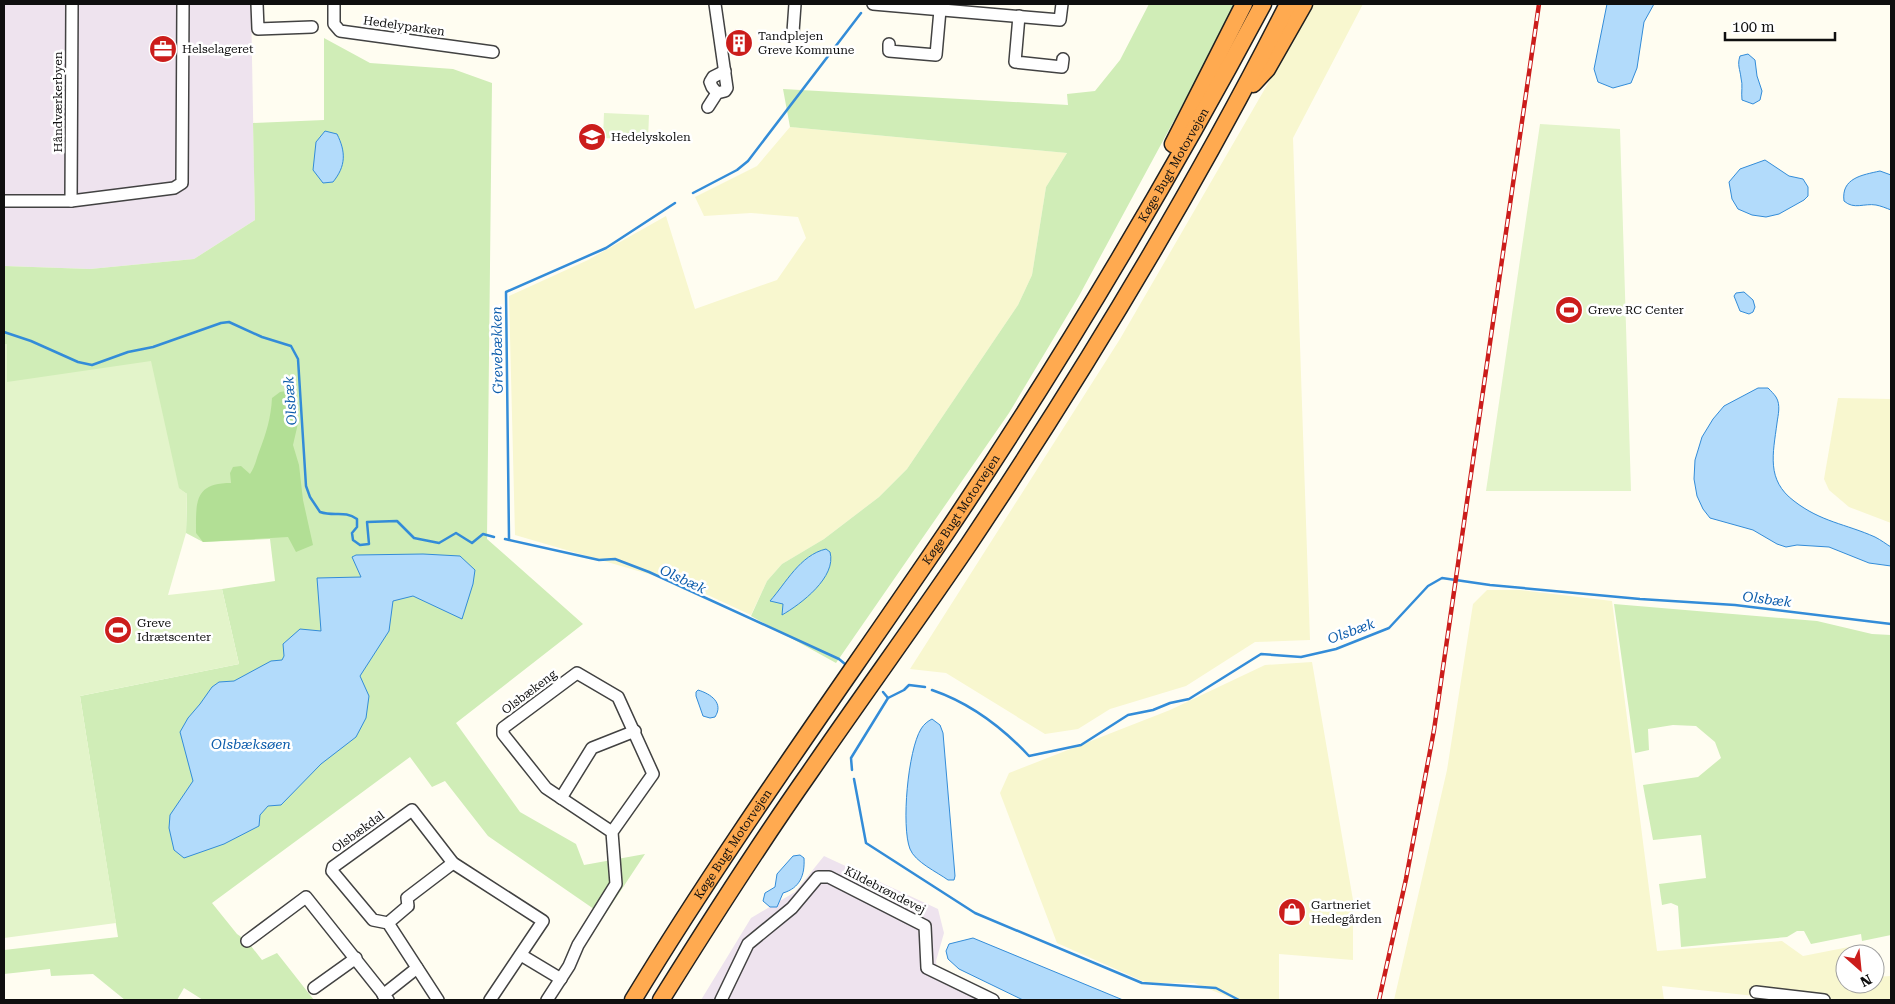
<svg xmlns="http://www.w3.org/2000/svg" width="1895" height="1004" font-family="'Roboto Serif',serif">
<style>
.industrial{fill:#eee3ee}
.farmland{fill:#f8f7cf}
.green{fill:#d0edb7}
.forest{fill:#b2df95}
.pitch{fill:#e3f4ca}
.water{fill:#b2dbfb;stroke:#338cd8}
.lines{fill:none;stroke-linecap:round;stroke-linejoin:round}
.stream{stroke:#338cd8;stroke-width:2.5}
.minor-casing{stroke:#424242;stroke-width:14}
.highway-casing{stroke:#202020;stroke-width:19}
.minor{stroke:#fff;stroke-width:11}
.highway{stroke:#ffaa50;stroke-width:16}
.rail-casing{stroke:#cb1d1b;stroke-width:4.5}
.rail{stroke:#fff;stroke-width:2.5;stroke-dasharray:8;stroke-linecap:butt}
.labels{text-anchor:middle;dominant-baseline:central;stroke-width:5;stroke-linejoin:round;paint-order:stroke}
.street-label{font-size:12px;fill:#0f0f0f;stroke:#fff}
.poi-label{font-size:12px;fill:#0f0f0f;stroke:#fff;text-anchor:start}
.water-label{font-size:14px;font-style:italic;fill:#0d5dac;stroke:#fff}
</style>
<rect width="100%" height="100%" fill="#fffdf1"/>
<g class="industrial">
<polygon points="4,4 251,4 255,220 194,259 90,269 4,266"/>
<polygon points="824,856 938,909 944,933 936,961 937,968 1003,1000 701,1000 751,918 795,892"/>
</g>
<g class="farmland">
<polygon points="1314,4 1363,4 1293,138 1310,640 1255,642 1186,686 1110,709 1078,729 1045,734 946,673 910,669 1120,339"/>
<polygon points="790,127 1067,153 1046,187 1032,275 1018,305 907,469 879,497 824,539 782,564 767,581 751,615 686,585 515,535 509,296 588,260 666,216 695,309 777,280 806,238 798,217 751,213 704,216 695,197 757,166"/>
<polygon points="1838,398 1891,399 1891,523 1849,507 1829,490 1824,479"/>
<polygon points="1487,590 1520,590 1612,601 1657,951 1782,941 1803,956 1859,945 1861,954 1845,954 1845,984 1875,984 1875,977 1891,976 1891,1000 1792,1000 1662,986 1664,1000 1394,1000 1447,770 1473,604"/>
<polygon points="1312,662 1353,900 1353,960 1279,954 1279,1000 1236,1000 1194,983 1147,983 1057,943 1000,793 1009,773 1170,710 1265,665"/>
</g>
<g class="green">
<polygon points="1149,4 1237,4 1079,296 1009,413 836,663 751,616 767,581 782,564 824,539 879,497 907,469 1018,305 1032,275 1046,187 1067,153 790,127 783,89 1068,105 1067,94 1095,91 1120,60"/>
<polygon points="324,38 370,63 453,69 492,83 487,539 583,624 456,723 520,812 576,844 584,865 645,854 604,916 488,836 445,781 432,787 410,757 212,903 237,934 247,941 262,960 277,953 314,1000 203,1000 184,988 177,1000 125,1000 93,974 51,976 50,969 4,974 4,950 118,937 80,696 239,664 222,589 275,581 270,539 203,542 186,533 187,494 6,382 7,344 4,344 4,266 90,269 194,259 255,220 253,123 324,120"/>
<polygon points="1614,604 1817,621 1872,634 1891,635 1891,935 1862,941 1861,934 1811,944 1804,931 1797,931 1787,937 1681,947 1678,906 1671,903 1662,905 1659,884 1706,878 1701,835 1653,840 1643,785 1698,777 1721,758 1715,742 1696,726 1673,725 1648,729 1649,750 1635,753"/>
</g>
<path class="forest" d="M286,391l3,5 1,19 9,4 -6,26 6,20 4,35 10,45 -17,7 -8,-15 -85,5 -7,-9c0,-31 -2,-50 35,-50l-1,-10 3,-6 8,-1 9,8c5,-7 6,-14 9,-22 7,-18 12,-34 13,-54l8,-6z"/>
<g class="pitch">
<polygon points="604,113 649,115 648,140 603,138"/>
<polygon points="1540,124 1620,129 1631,491 1486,491"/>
<polygon points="4,344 7,344 7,382 151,361 179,488 187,494 186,533 168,595 222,589 239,664 80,696 116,923 4,938"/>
</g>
<g class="water">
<polygon points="1607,4 1654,4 1644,22 1637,68 1631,83 1613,88 1598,82 1594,69"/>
<path d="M1748,54l7,6 2,16 5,15 -2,9 -7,4 -11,-4c-1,-8 1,-15 -1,-22 -1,-9 -4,-13 -1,-22z"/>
<path d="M325,131l12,3c9,18 9,32 -4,48l-10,1 -10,-13 3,-28z"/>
<polygon points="1765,160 1789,176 1803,179 1808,187 1808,196 1804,200 1779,214 1766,217 1752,215 1738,209 1732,199 1729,182 1740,169"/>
<path d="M1880,171l11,4v35c-5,-2 -10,-4 -15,-5 -12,-2 -22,5 -32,-4 -3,-23 18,-26 36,-30z"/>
<polygon points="1744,292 1753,300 1755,307 1753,312 1749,314 1740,311 1734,296 1736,293"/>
<path d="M1758,388h10c3,3 6,6 8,9 5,8 2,18 1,26 -4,31 -11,57 17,78 27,21 52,23 81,36 6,3 11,7 16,10v19l-22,-3 -40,-16 -32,-2 -11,2 -9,-3 -24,-14 -43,-12 -7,-9 -6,-13 -3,-17 1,-19 7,-23 11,-18 11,-13z"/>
<path d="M826,549l4,3c7,25 -29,52 -48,63l1,-11 -13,-3c16,-18 30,-46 56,-52z"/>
<polygon points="423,554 460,556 475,570 473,584 462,619 413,596 393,601 389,631 360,676 369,696 366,718 356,737 321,764 281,805 268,806 260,815 259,826 224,844 184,858 174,850 169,828 170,815 193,781 180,732 188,718 200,704 212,687 219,682 234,681 271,661 282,660 284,656 283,644 300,629 321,631 317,578 361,577 352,557 356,555"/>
<path d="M698,690c13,4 26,13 17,27l-5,1 -7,-2 -7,-20v-4z"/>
<path d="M932,719l8,6 3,8 12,143 -1,4h-6c-11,-8 -33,-18 -38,-31 -9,-23 -2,-99 11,-120 3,-5 7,-8 11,-10z"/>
<path d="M800,855l4,3c1,17 -4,30 -21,35l-6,14h-7l-7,-6 2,-8 10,-6 2,-13 16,-18z"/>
<polygon points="973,938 1123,1000 1023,1000 959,969 948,959 946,951 949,944"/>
</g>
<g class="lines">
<g class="stream">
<polyline points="693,193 737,170 748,161 861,13"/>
<path d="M4,332l27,9 47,21 14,3 36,-13 25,-5 68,-24 8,-1 33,15 29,9 7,13 8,127 4,11 10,15c15,5 24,-2 37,7v8l-5,6 1,7 7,5 9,-1 -2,-22 30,-1 17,17 25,5 17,-10 16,10 11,-9 11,3"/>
<polyline points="505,539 599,560 615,559 649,572 839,659 845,664"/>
<polyline points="509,539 506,292 606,248 675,203"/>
<path d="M932,690c38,13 69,36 97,66l52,-11 47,-30 25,-5 17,-7 19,-4 72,-45 40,3 35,-8 53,-21 39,-42 14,-8 48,7 150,14 95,6 156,19"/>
<polyline points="883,692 888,698 904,690 909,685 925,687"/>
<polyline points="852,770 851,758 888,698"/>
<polyline points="854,779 866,843 975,913 1142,983 1216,988 1239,1000"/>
</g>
<g class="minor-casing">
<g id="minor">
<polyline points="257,4 258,29 312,27"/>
<polyline points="334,4 334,24 340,31 493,52"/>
<polyline points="873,4 1060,20 1062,4"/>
<polyline points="1019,16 1015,62 1062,67 1063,59"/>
<polyline points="793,32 795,4"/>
<polyline points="889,44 889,51 936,55 940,10"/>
<polyline points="717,93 712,87 710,82 713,77 725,71"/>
<polyline points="708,107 717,93 725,91 727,88 715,4"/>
<polyline points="4,201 71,201 174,188 182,183 183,4"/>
<polyline points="71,201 72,4"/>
<polyline points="561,798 592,748 635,731"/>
<polyline points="388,923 408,906 407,898 453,863"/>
<polyline points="247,941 306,897 388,1000"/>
<polyline points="521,955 561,979"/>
<polyline points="314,988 356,958"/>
<polyline points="1756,992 1824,1000"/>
<polyline points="383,995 417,968"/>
<polyline points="438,1000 388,923 373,920 332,871 333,867 412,810 453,863 543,921 490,1000"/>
<polyline points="547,1000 569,966 578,945 616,884 612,832 546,788 503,734 503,728 577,673 618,697 653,774 612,832"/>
<polyline points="721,1000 748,944 792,908 818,877 829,877 925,926 927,968 993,1000"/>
</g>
</g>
<g class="highway-casing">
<g id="highway">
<polyline points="1253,84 1267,69 1304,4"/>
<polyline points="1173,144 1244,4"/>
<path id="s1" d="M633,1000c97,-160 208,-312 313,-467 115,-171 220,-348 317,-529"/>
<path d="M661,1000c48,-77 97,-154 149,-228 52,-76 107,-151 159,-228 116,-174 225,-354 319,-540"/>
</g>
</g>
<use href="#minor" class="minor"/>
<use href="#highway" class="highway"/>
<g class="rail-casing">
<polyline id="rail" points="1379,1000 1406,879 1434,730 1539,4"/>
</g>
<use href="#rail" class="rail"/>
</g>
<defs>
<g id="building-disc" transform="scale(1.4375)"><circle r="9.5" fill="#cb1d1b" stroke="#fff"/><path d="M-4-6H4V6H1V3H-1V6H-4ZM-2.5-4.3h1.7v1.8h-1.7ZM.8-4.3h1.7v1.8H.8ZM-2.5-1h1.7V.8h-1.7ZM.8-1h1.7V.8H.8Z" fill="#fff"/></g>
<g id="office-disc" transform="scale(1.4375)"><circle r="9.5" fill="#cb1d1b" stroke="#fff"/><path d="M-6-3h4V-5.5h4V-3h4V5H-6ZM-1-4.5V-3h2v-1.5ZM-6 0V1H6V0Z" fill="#fff"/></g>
<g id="school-disc" transform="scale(1.4375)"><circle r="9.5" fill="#cb1d1b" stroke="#fff"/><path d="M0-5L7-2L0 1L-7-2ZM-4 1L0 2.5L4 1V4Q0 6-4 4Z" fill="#fff"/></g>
<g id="stadium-disc" transform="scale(1.4375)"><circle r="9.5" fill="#cb1d1b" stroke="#fff"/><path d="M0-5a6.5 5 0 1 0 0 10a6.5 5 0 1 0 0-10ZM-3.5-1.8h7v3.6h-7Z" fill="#fff"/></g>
<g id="shop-disc" transform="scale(1.4375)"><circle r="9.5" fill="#cb1d1b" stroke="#fff"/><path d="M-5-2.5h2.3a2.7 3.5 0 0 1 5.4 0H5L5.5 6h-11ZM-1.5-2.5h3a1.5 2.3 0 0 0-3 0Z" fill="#fff"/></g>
</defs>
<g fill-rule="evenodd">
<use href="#building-disc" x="739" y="43"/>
<use href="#office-disc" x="163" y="49"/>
<use href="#school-disc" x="592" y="137"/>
<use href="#stadium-disc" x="1569" y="310"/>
<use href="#stadium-disc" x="118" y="630"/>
<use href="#shop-disc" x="1292" y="912"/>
</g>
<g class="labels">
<g class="street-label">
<text transform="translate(404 26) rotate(8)">Hedelyparken</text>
<text transform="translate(58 102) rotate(-90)">Håndværkerbyen</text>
<text stroke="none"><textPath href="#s1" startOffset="995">Køge Bugt Motorvejen</textPath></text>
<text stroke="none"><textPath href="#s1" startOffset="590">Køge Bugt Motorvejen</textPath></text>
<text transform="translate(529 692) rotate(-37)">Olsbækeng</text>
<text transform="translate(358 832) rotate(-36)">Olsbækdal</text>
<text stroke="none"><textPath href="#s1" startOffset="185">Køge Bugt Motorvejen</textPath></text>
<text transform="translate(885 890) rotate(27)">Kildebrøndevej</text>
</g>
<g class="poi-label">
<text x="758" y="36">Tandplejen<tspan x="758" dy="14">Greve Kommune</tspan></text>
<text x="182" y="49">Helselageret</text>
<text x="611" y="137">Hedelyskolen</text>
<text x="1588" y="310">Greve RC Center</text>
<text x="137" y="623">Greve<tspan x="137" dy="14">Idrætscenter</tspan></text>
<text x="1311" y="905">Gartneriet<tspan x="1311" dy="14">Hedegården</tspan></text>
</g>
<g class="water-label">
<text transform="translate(497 350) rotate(-91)">Grevebækken</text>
<text transform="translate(290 401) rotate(-94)">Olsbæk</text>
<text transform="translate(683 579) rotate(25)">Olsbæk</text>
<text transform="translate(1767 599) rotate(7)">Olsbæk</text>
<text transform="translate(1351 631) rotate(-20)">Olsbæk</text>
<text x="251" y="744">Olsbæksøen</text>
</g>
</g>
<rect width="1895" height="1004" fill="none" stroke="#0f0f0f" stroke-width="10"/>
<g transform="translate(1860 969) rotate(153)"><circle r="24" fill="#ffffff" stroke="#9f9f9f"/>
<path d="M0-4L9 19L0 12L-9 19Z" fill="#cb1d1b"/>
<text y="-8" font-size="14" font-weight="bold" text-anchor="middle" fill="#0f0f0f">N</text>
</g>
<path d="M1725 32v8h110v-8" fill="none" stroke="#0f0f0f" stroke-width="2.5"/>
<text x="1732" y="32" font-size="15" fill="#0f0f0f" stroke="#ffffff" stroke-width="4" paint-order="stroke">100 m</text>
</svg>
